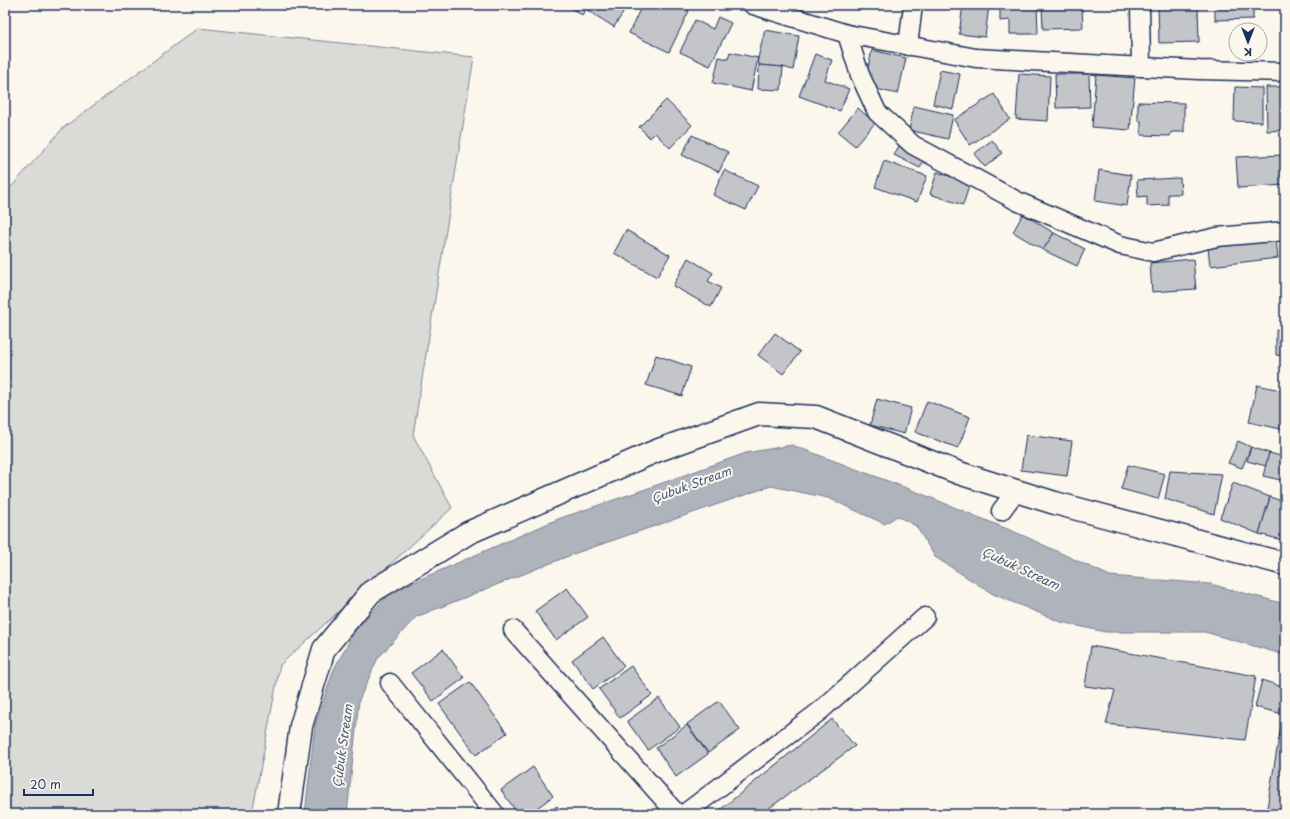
<svg xmlns="http://www.w3.org/2000/svg" width="1290" height="819" font-family="'Playpen Sans',sans-serif">
<style>
.green{fill:#dadad7;stroke:#7a849a}
.water{fill:#afb3bb;stroke:#747e96}
.building{fill:#c3c5c9;stroke:#1b2f5e}
.lines{fill:none;stroke-linecap:round;stroke-linejoin:round}
.street-casing{stroke:#1b2f5e;stroke-width:21}
.secondary-casing{stroke:#1b2f5e;stroke-width:25}
.street{stroke:#fbf7ec;stroke-width:18}
.secondary{stroke:#fbf7ec;stroke-width:22}
.labels{text-anchor:middle;dominant-baseline:central;stroke-width:4;stroke-linejoin:round;paint-order:stroke}
.water-label{font-size:12px;font-style:italic;fill:#47577a;stroke:#fbf7ec}
</style>
<rect width="100%" height="100%" fill="#fbf7ec"/>
<filter id="ink" filterUnits="userSpaceOnUse"><feTurbulence type="fractalNoise" baseFrequency=".025" numOctaves="2"/><feDisplacementMap in="SourceGraphic" scale="8" xChannelSelector="R" yChannelSelector="G"/><feConvolveMatrix kernelMatrix="1 2 1 2 8 2 1 2 1" color-interpolation-filters="sRGB"/></filter>
<g filter="url(#ink)">
<polygon class="green" points="198,28 474,57 413,435 452,508 280,665 252,814 5,814 5,194 63,128"/>
<polygon class="water" points="792,445 917,492 1022,535 1110,576 1210,584 1285,604 1285,655 1205,632 1105,632 1061,622 993,594 935,557 916,526 897,516 885,524 828,498 771,486 576,553 416,617 378,658 359,700 347,814 305,814 315,725 334,669 356,629 391,592 558,519 643,490 746,453"/>
<g class="building">
<polygon points="570,5 589,5 582,15 569,7"/>
<polygon points="590,5 628,5 614,27 587,10"/>
<polygon points="642,5 677,5 689,11 669,52 629,33"/>
<polygon points="963,5 989,5 985,37 959,34"/>
<polygon points="1000,5 1037,5 1038,34 1010,34 1010,20 1000,21"/>
<polygon points="1042,5 1076,5 1076,8 1082,8 1083,28 1043,29"/>
<polygon points="1158,5 1198,5 1199,42 1159,43"/>
<polygon points="1215,5 1253,5 1253,19 1215,20"/>
<polygon points="718,17 731,23 710,66 680,52 695,20 713,29"/>
<polygon points="765,30 799,36 793,70 783,67 759,65 758,58"/>
<polygon points="872,50 906,58 898,94 867,87 865,80"/>
<polygon points="730,52 758,58 751,91 713,83 719,57 728,59"/>
<polygon points="815,54 832,60 825,80 849,89 840,111 799,96"/>
<polygon points="759,65 783,67 781,90 758,89"/>
<polygon points="940,70 960,74 953,109 933,104"/>
<polygon points="1019,74 1050,76 1048,121 1016,119"/>
<polygon points="1055,74 1089,74 1090,107 1056,108"/>
<polygon points="1096,75 1135,78 1130,130 1092,127"/>
<polygon points="1235,87 1262,88 1262,122 1234,121"/>
<polygon points="1266,87 1285,87 1285,130 1267,131"/>
<polygon points="994,94 1010,119 970,145 954,120"/>
<polygon points="666,100 692,125 670,148 655,133 650,138 639,127"/>
<polygon points="1138,102 1184,103 1184,132 1171,132 1170,136 1141,135 1141,121 1138,121"/>
<polygon points="914,106 953,115 948,139 909,130"/>
<polygon points="858,108 875,123 855,146 838,132"/>
<polygon points="692,135 728,152 719,172 682,155"/>
<polygon points="992,140 1002,153 985,167 974,154"/>
<polygon points="900,144 926,157 920,168 894,155"/>
<polygon points="1284,155 1285,185 1238,188 1236,157"/>
<polygon points="884,161 927,176 917,202 875,187"/>
<polygon points="724,170 758,186 746,210 713,195"/>
<polygon points="1099,170 1131,175 1127,206 1095,201"/>
<polygon points="937,172 970,183 963,205 930,194"/>
<polygon points="1180,178 1181,194 1168,194 1168,205 1147,206 1147,196 1138,197 1137,180"/>
<polygon points="1023,214 1054,233 1043,250 1013,232"/>
<polygon points="626,230 670,255 657,277 614,253"/>
<polygon points="1054,233 1085,249 1077,266 1043,250"/>
<polygon points="1276,239 1278,258 1210,266 1208,247"/>
<polygon points="688,258 713,273 708,281 721,288 711,307 673,286"/>
<polygon points="1193,259 1196,289 1152,292 1150,263"/>
<polygon points="1276,330 1285,330 1285,356 1276,355"/>
<polygon points="775,333 800,352 783,374 758,355"/>
<polygon points="656,355 691,367 682,396 646,385"/>
<polygon points="1257,385 1285,391 1285,430 1249,422"/>
<polygon points="877,399 911,408 904,434 870,425"/>
<polygon points="927,401 970,417 958,448 915,432"/>
<polygon points="1026,435 1072,441 1067,476 1021,470"/>
<polygon points="1238,441 1251,447 1242,468 1228,463"/>
<polygon points="1251,447 1269,453 1266,466 1247,461"/>
<polygon points="1269,453 1285,457 1285,481 1263,476"/>
<polygon points="1128,465 1165,474 1158,499 1121,489"/>
<polygon points="1170,471 1222,474 1214,514 1165,499"/>
<polygon points="1233,483 1270,497 1259,534 1220,518"/>
<polygon points="1270,497 1285,502 1285,532 1282,540 1259,534"/>
<polygon points="567,588 588,617 556,640 535,611"/>
<polygon points="603,637 624,666 593,689 572,660"/>
<polygon points="1091,646 1256,676 1245,740 1106,724 1115,690 1085,686"/>
<polygon points="443,649 464,678 433,701 411,673"/>
<polygon points="631,666 652,695 620,718 599,689"/>
<polygon points="1262,680 1285,688 1285,814 1266,814 1283,714 1255,707"/>
<polygon points="470,682 507,733 476,755 439,704"/>
<polygon points="659,698 680,727 648,750 627,721"/>
<polygon points="719,701 740,730 708,753 687,724"/>
<polygon points="832,719 855,746 761,814 715,814"/>
<polygon points="687,725 708,754 676,777 656,748"/>
<polygon points="533,767 553,796 529,814 518,814 501,790"/>
<polygon points="557,806 563,814 546,814"/>
</g>
<g class="lines">
<g class="street-casing">
<g id="street">
<polyline points="753,5 847,34"/>
<polyline points="1140,5 1141,67"/>
<polyline points="908,46 913,5"/>
<polyline points="1285,72 1199,70 976,58 847,34 860,75 877,112 913,145 1019,202 1120,245 1153,252 1217,237 1285,231"/>
<polyline points="1001,511 1016,491"/>
<polyline points="513,630 677,814"/>
<polyline points="390,683 495,814"/>
<polyline points="684,814 820,711 925,617"/>
</g>
</g>
<g class="secondary-casing">
<polyline id="secondary" points="289,814 301,726 324,649 371,592 468,533 656,451 759,414 816,417 959,473 1016,491 1055,503 1285,564"/>
</g>
<use href="#street" class="street"/>
<use href="#secondary" class="secondary"/>
</g>
</g>
<g class="labels">
<g class="water-label">
<text transform="translate(691 484) rotate(-20)">Çubuk Stream</text>
<text transform="translate(1021 568) rotate(25)">Çubuk Stream</text>
<text transform="translate(342 746) rotate(-82)">Çubuk Stream</text>
</g>
</g>
<rect width="1290" height="819" fill="none" stroke="#fbf7ec" stroke-width="20"/>
<rect x="10" y="10" width="1270" height="799" fill="none" stroke="#1b2f5e" stroke-width="1.5" filter="url(#ink)"/>
<g transform="translate(1248 42) rotate(180)"><circle r="19" fill="#fbf7ec" stroke="#a1a7b3"/>
<path d="M0-3L7 15L0 10L-7 15Z" fill="#1b2f5e"/>
<text y="-6" font-size="11" font-weight="bold" text-anchor="middle" fill="#1b2f5e">K</text>
</g>
<path d="M24 789v6h69v-6" fill="none" stroke="#1b2f5e" stroke-width="2"/>
<text x="30" y="789" font-size="12" fill="#1b2f5e" stroke="#fbf7ec" stroke-width="3" paint-order="stroke">20 m</text>
</svg>
